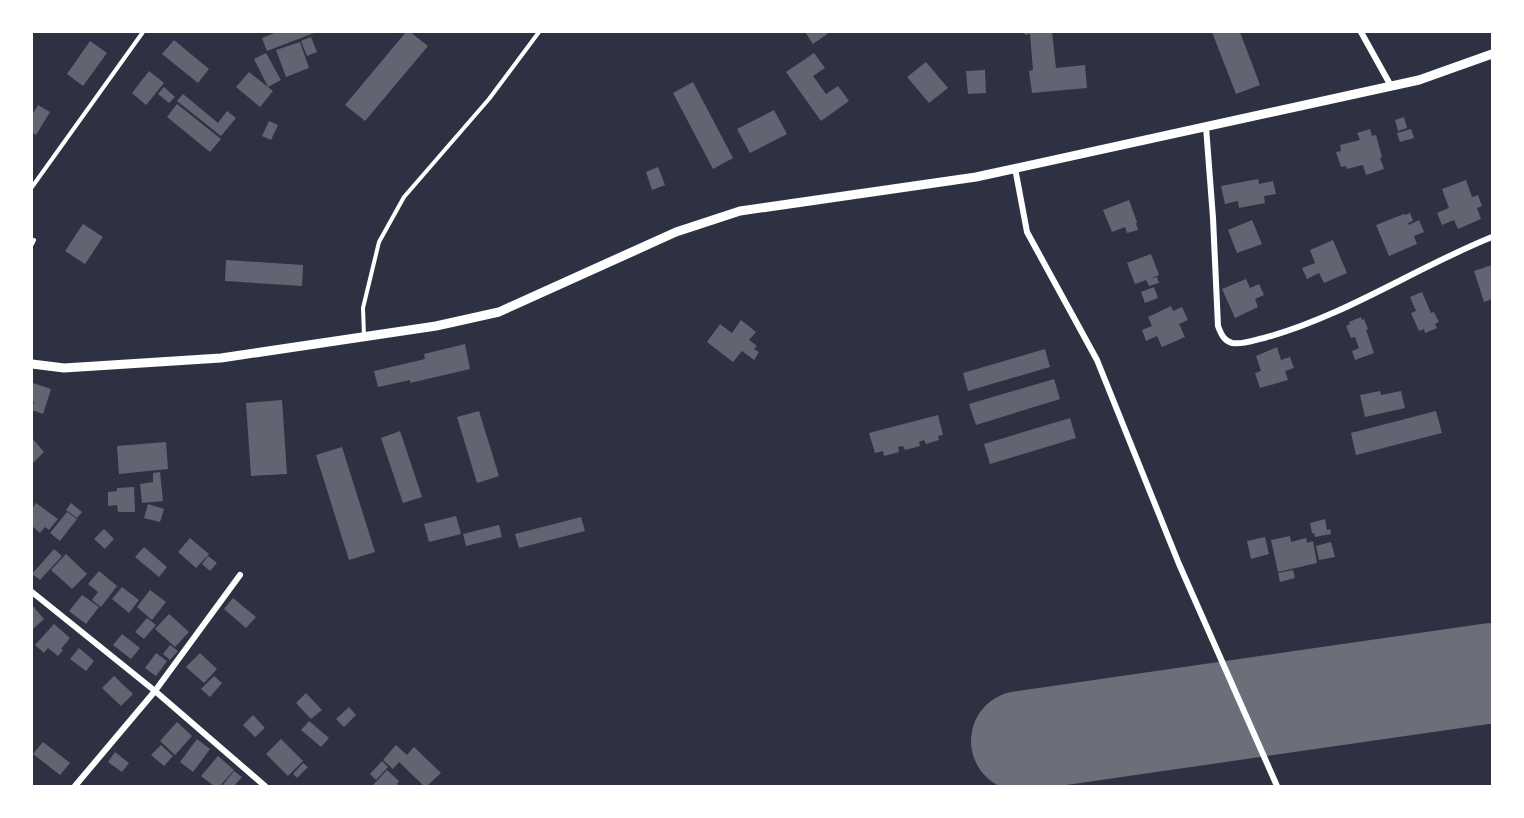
<svg xmlns="http://www.w3.org/2000/svg" width="1524" height="818" font-family="Barlow,sans-serif">
<style>
.lines{fill:none;stroke-linecap:round;stroke-linejoin:round}
.runway{stroke:#6c6f7a;stroke-width:100}
.building{fill:#626471}
.service{stroke:#fff;stroke-width:4}
.minor{stroke:#fff;stroke-width:6}
.tertiary{stroke:#fff;stroke-width:9}
</style>
<rect width="100%" height="100%" fill="#2d3142"/>
<g class="lines">
<polyline class="runway" points="1021,741 1492,673"/>
</g>
<g class="building">
<polygon points="277,32 313,32 314,33 267,51 262,38"/>
<polygon points="406,32 410,32 428,46 365,121 345,105"/>
<polygon points="805,32 830,32 813,44"/>
<polygon points="1024,32 1052,32 1056,68 1085,65 1087,88 1032,93 1029,71 1033,70 1030,34 1025,35"/>
<polygon points="1212,32 1240,32 1260,85 1236,94"/>
<polygon points="311,37 317,52 307,56 301,41"/>
<polygon points="174,40 209,69 198,83 162,54"/>
<polygon points="90,41 107,53 83,86 67,74"/>
<polygon points="300,42 309,68 286,77 276,50"/>
<polygon points="266,53 281,80 268,87 254,59"/>
<polygon points="814,53 825,68 813,76 826,94 838,86 849,101 821,121 786,72"/>
<polygon points="926,62 948,88 929,103 907,77"/>
<polygon points="985,70 986,93 968,94 966,71"/>
<polygon points="149,71 164,83 146,105 132,93"/>
<polygon points="249,72 273,91 260,107 236,87"/>
<polygon points="693,82 733,158 713,169 673,93"/>
<polygon points="164,87 175,97 169,103 158,94"/>
<polygon points="183,94 218,123 227,111 236,118 221,136 177,101"/>
<polygon points="177,104 221,139 210,152 167,117"/>
<polygon points="38,105 50,112 36,135 32,132 32,115"/>
<polygon points="774,110 787,134 750,153 737,129"/>
<polygon points="1404,117 1407,128 1398,131 1395,120"/>
<polygon points="269,121 278,125 271,140 262,136"/>
<polygon points="1370,129 1372,136 1376,135 1382,157 1380,158 1384,169 1366,175 1363,165 1347,169 1346,166 1341,167 1336,152 1341,151 1340,145 1360,140 1357,133"/>
<polygon points="1411,129 1414,138 1400,142 1397,133"/>
<polygon points="658,167 665,185 652,190 646,172"/>
<polygon points="1258,179 1259,184 1273,181 1276,194 1264,196 1265,203 1239,208 1238,201 1225,204 1221,186"/>
<polygon points="1466,180 1472,197 1478,195 1482,206 1477,208 1481,219 1458,229 1454,220 1442,225 1437,213 1449,208 1442,189"/>
<polygon points="1129,200 1137,222 1136,223 1138,230 1127,233 1125,227 1112,232 1103,210"/>
<polygon points="1410,213 1413,221 1408,223 1409,225 1419,220 1424,232 1414,236 1417,244 1389,256 1376,225 1404,214 1405,215"/>
<polygon points="1252,220 1262,244 1237,253 1228,230"/>
<polygon points="83,224 103,237 85,264 65,251"/>
<polygon points="1333,240 1347,273 1324,283 1319,273 1307,279 1302,268 1315,263 1310,250"/>
<polygon points="1151,254 1159,275 1150,279 1157,277 1159,283 1149,286 1146,280 1135,284 1127,263"/>
<polygon points="226,260 303,265 302,286 225,281"/>
<polygon points="1492,265 1492,299 1484,302 1474,271"/>
<polygon points="1246,279 1250,288 1259,284 1264,295 1255,299 1258,307 1235,318 1222,289"/>
<polygon points="1154,287 1158,298 1145,303 1141,292"/>
<polygon points="1422,292 1431,313 1434,312 1439,322 1435,324 1437,328 1425,333 1424,329 1419,331 1411,313 1416,311 1410,297"/>
<polygon points="1171,306 1173,311 1182,307 1188,320 1179,324 1185,337 1162,347 1157,336 1146,341 1142,330 1152,326 1148,317"/>
<polygon points="1361,317 1362,320 1364,319 1368,329 1366,330 1374,353 1355,360 1352,351 1359,348 1355,337 1351,338 1346,326 1350,324 1349,322"/>
<polygon points="741,320 756,332 749,340 757,346 754,349 759,352 754,360 742,351 733,362 707,342 720,324 732,333"/>
<polygon points="465,344 470,369 410,383 410,380 378,387 374,371 425,359 424,354"/>
<polygon points="1277,347 1281,360 1290,357 1294,368 1285,371 1288,380 1260,388 1255,373 1261,371 1256,356"/>
<polygon points="1045,349 1050,367 968,391 963,373"/>
<polygon points="1054,379 1060,399 976,425 969,404"/>
<polygon points="33,383 51,389 43,414 32,410 34,402 32,401 32,388"/>
<polygon points="1380,391 1381,395 1401,391 1405,408 1365,417 1360,395"/>
<polygon points="282,400 287,474 251,476 246,403"/>
<polygon points="479,411 499,476 477,483 457,417"/>
<polygon points="1436,411 1442,433 1356,455 1351,433"/>
<polygon points="938,415 943,435 938,436 939,440 926,444 924,440 919,442 920,446 905,450 903,446 898,447 899,452 884,456 883,451 875,453 869,433"/>
<polygon points="1070,418 1076,438 990,464 984,444"/>
<polygon points="400,431 422,497 403,503 381,438"/>
<polygon points="32,438 44,452 32,464"/>
<polygon points="166,442 168,469 119,474 117,446"/>
<polygon points="342,447 375,552 349,560 316,455"/>
<polygon points="160,472 163,501 142,503 140,484 153,482 153,473"/>
<polygon points="134,487 135,512 118,512 117,505 108,506 108,492 117,491 117,488"/>
<polygon points="36,503 58,519 49,530 45,527 40,533 32,526 32,509"/>
<polygon points="71,503 82,512 77,518 66,510"/>
<polygon points="148,504 164,509 160,522 144,518"/>
<polygon points="67,512 77,519 60,541 50,533"/>
<polygon points="456,516 461,534 429,542 424,524"/>
<polygon points="581,517 585,531 519,548 515,534"/>
<polygon points="1325,519 1327,530 1330,529 1331,534 1315,537 1314,533 1312,533 1310,523"/>
<polygon points="499,525 502,537 466,546 463,534"/>
<polygon points="104,529 114,539 105,549 94,539"/>
<polygon points="1290,536 1291,542 1306,538 1307,543 1313,541 1317,563 1278,572 1271,540"/>
<polygon points="1265,537 1269,554 1251,559 1247,541"/>
<polygon points="190,538 209,554 196,568 178,552"/>
<polygon points="1331,542 1335,557 1319,560 1316,546"/>
<polygon points="144,547 167,567 159,577 135,557"/>
<polygon points="54,549 62,556 40,580 32,574"/>
<polygon points="66,554 87,574 72,589 51,570"/>
<polygon points="208,556 217,563 210,571 202,564"/>
<polygon points="1293,570 1295,578 1280,582 1278,573"/>
<polygon points="99,571 117,586 101,607 92,600 98,592 88,584"/>
<polygon points="122,587 139,600 129,613 112,599"/>
<polygon points="150,590 166,602 152,620 137,607"/>
<polygon points="82,595 99,607 86,624 69,611"/>
<polygon points="233,598 256,617 246,628 224,609"/>
<polygon points="32,605 44,619 32,630"/>
<polygon points="169,614 189,632 175,647 155,629"/>
<polygon points="147,618 156,625 144,639 135,632"/>
<polygon points="54,624 70,638 61,649 63,650 58,656 48,648 44,653 35,645"/>
<polygon points="122,634 140,648 131,659 113,645"/>
<polygon points="170,645 178,651 170,660 163,654"/>
<polygon points="79,648 94,661 86,671 70,659"/>
<polygon points="156,653 167,661 156,676 145,668"/>
<polygon points="200,653 217,669 204,683 186,667"/>
<polygon points="114,676 133,694 121,706 102,688"/>
<polygon points="214,676 222,683 210,697 201,689"/>
<polygon points="306,693 322,710 311,719 296,703"/>
<polygon points="349,707 356,715 344,727 336,719"/>
<polygon points="253,715 265,728 255,737 243,725"/>
<polygon points="309,721 329,738 321,747 301,730"/>
<polygon points="177,722 192,736 175,755 160,741"/>
<polygon points="197,739 210,749 193,772 180,762"/>
<polygon points="281,739 303,761 288,776 266,754"/>
<polygon points="43,742 70,763 60,775 33,754"/>
<polygon points="161,745 173,756 164,766 151,755"/>
<polygon points="396,745 407,755 414,747 441,773 427,786 424,786 399,762 393,769 383,760"/>
<polygon points="115,752 129,763 122,772 108,762"/>
<polygon points="218,756 234,770 220,786 214,786 201,776"/>
<polygon points="382,761 388,767 376,780 370,774"/>
<polygon points="303,763 308,767 297,778 293,774"/>
<polygon points="387,770 399,781 397,784 400,786 372,786"/>
<polygon points="234,771 242,777 234,786 222,786"/>
</g>
<g class="lines">
<g class="service">
<polyline points="32,187 143,32"/>
<polyline points="32,244 34,240"/>
<polyline points="364,336 363,308 379,242 404,197 489,99 539,32"/>
</g>
<g class="minor">
<polyline points="1361,32 1391,86"/>
<path d="M1206,127l7,91 5,108c3,8 6,15 14,17 11,2 22,-3 32,-5 81,-22 151,-70 228,-101"/>
<polyline points="1015,168 1027,232 1097,360 1179,564 1277,786"/>
<polyline points="32,592 155,691 265,786"/>
<polyline points="75,786 155,691 240,575"/>
</g>
<polyline class="tertiary" points="32,364 64,368 221,358 436,326 499,312 676,232 740,211 976,177 1419,80 1492,54"/>
</g>
<rect width="1524" height="818" fill="none" stroke="#ffffff" stroke-width="66"/>
</svg>
